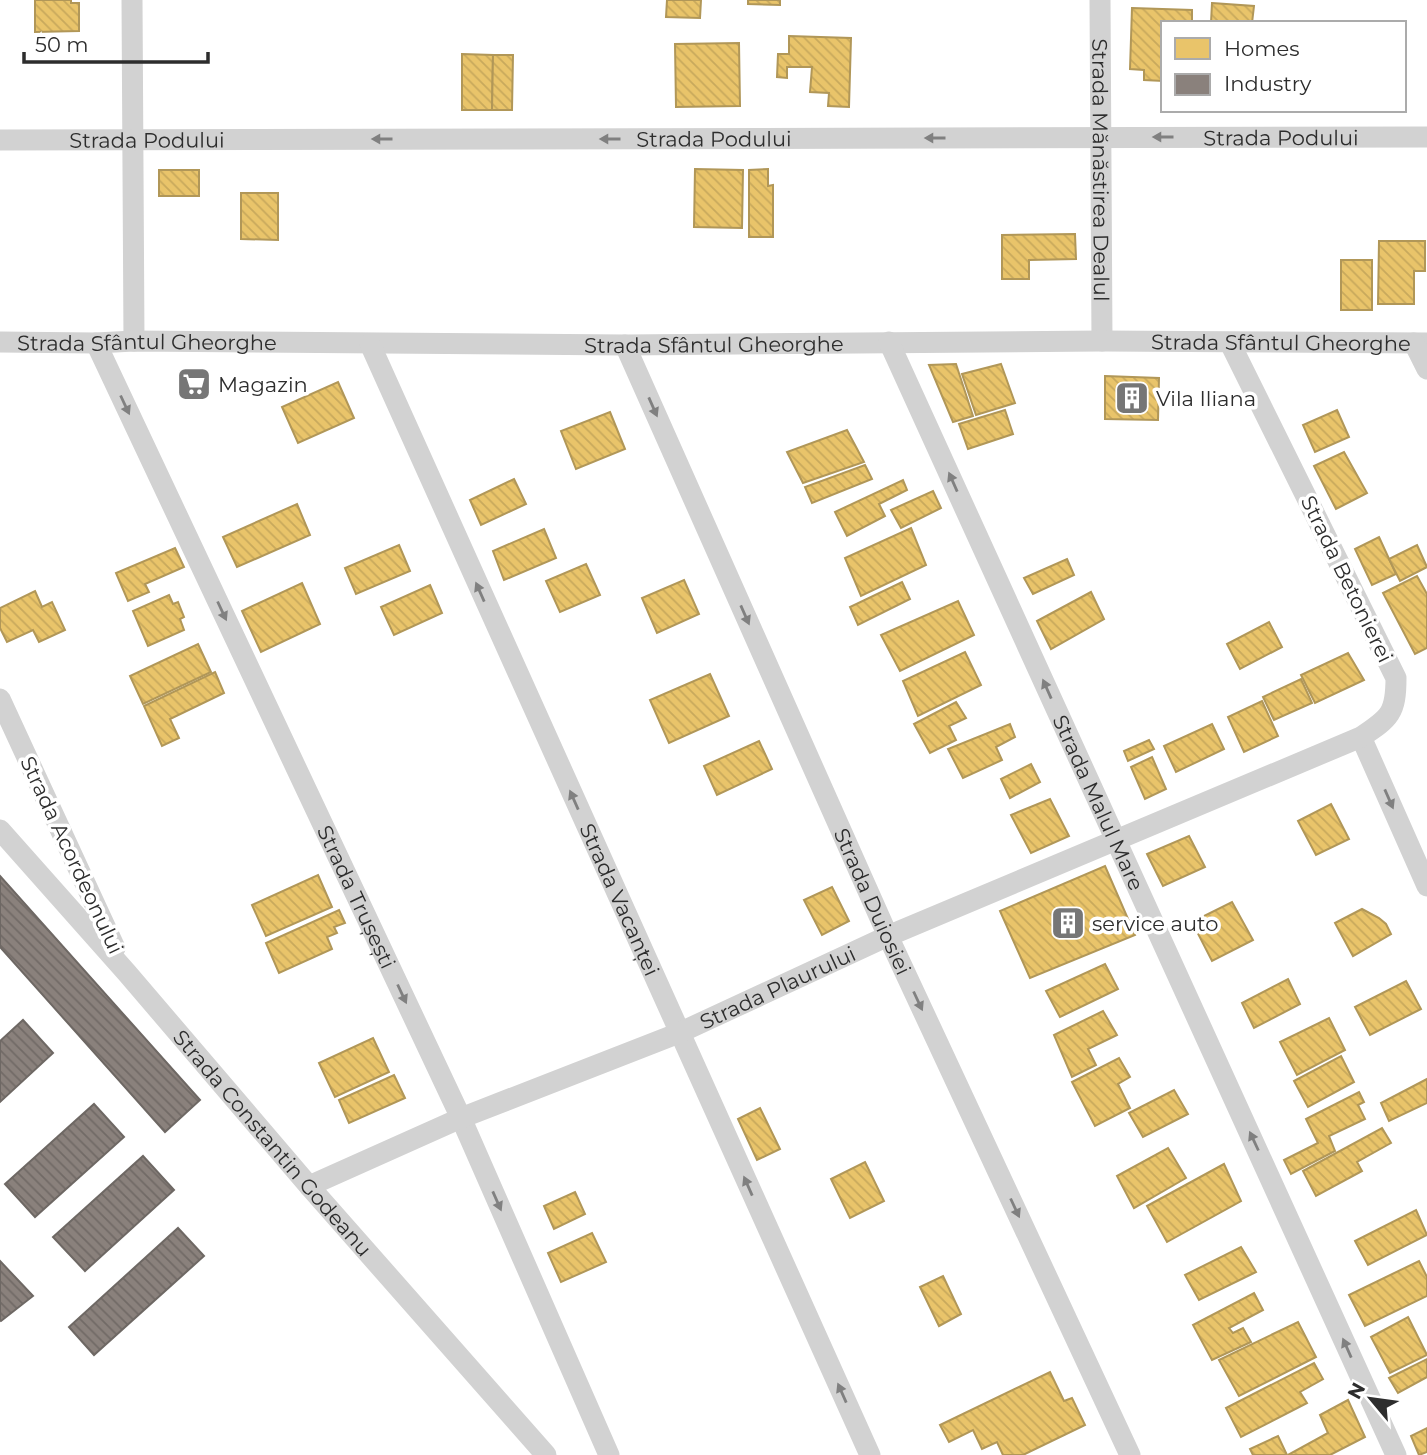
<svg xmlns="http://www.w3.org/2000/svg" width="1427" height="1455" font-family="Montserrat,sans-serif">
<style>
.homes{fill:url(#homes-back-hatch);stroke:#b19758;stroke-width:2}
.industry{fill:url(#industry-back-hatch);stroke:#6e6864;stroke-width:2}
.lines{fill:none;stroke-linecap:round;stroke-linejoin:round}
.street{stroke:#d2d2d2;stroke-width:21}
.oneway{fill:#808080}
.labels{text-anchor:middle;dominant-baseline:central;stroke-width:7;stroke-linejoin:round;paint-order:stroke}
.street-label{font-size:21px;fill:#2d2d2d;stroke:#fff}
.poi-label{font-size:21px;fill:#2d2d2d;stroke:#fff;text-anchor:start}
</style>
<defs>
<pattern id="homes-back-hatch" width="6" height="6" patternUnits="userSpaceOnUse" patternTransform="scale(1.75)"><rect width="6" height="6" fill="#e9c46a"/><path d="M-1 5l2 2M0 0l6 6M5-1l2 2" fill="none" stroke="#c8a95c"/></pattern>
<pattern id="industry-back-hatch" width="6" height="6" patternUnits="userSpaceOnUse" patternTransform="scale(1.75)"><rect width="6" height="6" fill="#8a817c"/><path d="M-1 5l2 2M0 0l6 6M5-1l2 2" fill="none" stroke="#716a66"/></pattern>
</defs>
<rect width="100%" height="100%" fill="#fff"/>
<g class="homes">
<polygon points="35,0 71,0 71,3 79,3 79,31 35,32"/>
<polygon points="667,0 701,0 700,18 666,17"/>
<polygon points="748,0 780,0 780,5 748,4"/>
<polygon points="1212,3 1254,6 1252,23 1211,23"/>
<polygon points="1132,8 1192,10 1192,23 1163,23 1163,81 1144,80 1144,70 1130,69"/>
<polygon points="789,36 851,38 849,107 828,106 829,93 810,92 812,67 787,67 787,78 777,77 778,54 789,54"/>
<polygon points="739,43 740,106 676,107 675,44"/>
<polygon points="462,54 493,55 492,110 462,110"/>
<polygon points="493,55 513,55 512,110 492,110"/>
<polygon points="695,169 743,170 742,228 694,227"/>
<polygon points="768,169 768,186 773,185 773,237 749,237 749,170"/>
<rect x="159" y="170" width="40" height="26"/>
<polygon points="241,193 278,193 278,240 241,239"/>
<polygon points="1075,234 1076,259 1029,260 1029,279 1002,279 1002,235"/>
<polygon points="1379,241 1425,241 1425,271 1414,271 1414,304 1378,304"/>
<rect x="1341" y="260" width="31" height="50"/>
<polygon points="956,364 973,416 953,422 929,365"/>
<polygon points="1001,364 1015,403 976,415 962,374"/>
<polygon points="1105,376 1159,378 1158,420 1105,419"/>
<polygon points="338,382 354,418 298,443 282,407"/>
<polygon points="1005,410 1013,434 968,449 959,424"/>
<polygon points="1337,410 1349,437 1315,452 1303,425"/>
<polygon points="610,412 625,449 576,469 561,431"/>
<polygon points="847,430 864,462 803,483 787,452"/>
<polygon points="1344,452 1367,493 1336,509 1314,466"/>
<polygon points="865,465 872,479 812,503 805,487"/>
<polygon points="514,479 526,504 481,525 470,500"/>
<polygon points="903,480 907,490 879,504 885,516 847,536 835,512"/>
<polygon points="933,491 941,508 901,528 891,510"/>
<polygon points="297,504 310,535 237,567 223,537"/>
<polygon points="911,528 926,565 861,596 845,558"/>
<polygon points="544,529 556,558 504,580 493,551"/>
<polygon points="1379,537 1396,574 1372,585 1355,549"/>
<polygon points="399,545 410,571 356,594 345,568"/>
<polygon points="1417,545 1427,567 1400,581 1389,559"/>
<polygon points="175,548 184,567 145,584 149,592 128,601 116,573"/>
<polygon points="1067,559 1074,575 1033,594 1024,578"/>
<polygon points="586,564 600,595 560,612 546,581"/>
<polygon points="1417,576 1427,594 1427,648 1415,654 1383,593"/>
<polygon points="684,580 699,614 657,633 642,598"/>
<polygon points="902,582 910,599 858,625 850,607"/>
<polygon points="302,583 320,624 261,652 242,611"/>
<polygon points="430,585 442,613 394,635 381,607"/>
<polygon points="35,591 42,607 52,602 65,630 39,642 33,630 7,642 0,628 0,608"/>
<polygon points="1091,592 1104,619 1051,649 1037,621"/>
<polygon points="169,595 173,604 178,602 184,617 180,619 184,630 148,646 133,611"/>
<polygon points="958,601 974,635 900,671 881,635"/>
<polygon points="1269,622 1282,647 1240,669 1227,644"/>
<polygon points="198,644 211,672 143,704 130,676"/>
<polygon points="965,652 981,685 918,716 903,681"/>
<polygon points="1348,653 1364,680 1315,703 1301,675"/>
<polygon points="215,672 224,693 170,719 179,738 162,746 144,706"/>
<polygon points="710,674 729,716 669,743 650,700"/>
<polygon points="1301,679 1312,703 1274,720 1263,697"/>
<polygon points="1262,701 1278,736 1244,752 1228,717"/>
<polygon points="956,702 966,718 949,726 956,740 930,753 914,724"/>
<polygon points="1010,724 1015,737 996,747 1002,760 963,778 948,749"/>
<polygon points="1212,724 1224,749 1176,772 1164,746"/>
<polygon points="1149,740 1154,749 1128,761 1124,751"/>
<polygon points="759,741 772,769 717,795 704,766"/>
<polygon points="1152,757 1166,789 1145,799 1131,767"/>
<polygon points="1031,764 1040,782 1010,798 1001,779"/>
<polygon points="1050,799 1069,836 1031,853 1011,815"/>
<polygon points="1331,804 1349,839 1316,855 1298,821"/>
<polygon points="1189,836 1205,867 1163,886 1147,854"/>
<polygon points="1105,866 1135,935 1030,978 1000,911"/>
<polygon points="318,875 332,907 266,936 252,905"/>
<polygon points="832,887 849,921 822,935 804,900"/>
<polygon points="1232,902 1253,940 1212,961 1192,922"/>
<polygon points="1362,909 1379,918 1386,924 1391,934 1353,956 1335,923"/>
<polygon points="339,910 345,923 334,927 337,933 327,937 332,949 279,973 266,943"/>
<polygon points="1105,964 1118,989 1060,1017 1046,991"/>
<polygon points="1288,979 1300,1004 1254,1028 1242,1003"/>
<polygon points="1406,981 1421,1009 1370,1035 1355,1007"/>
<polygon points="1103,1011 1117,1035 1088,1049 1096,1065 1072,1077 1054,1035"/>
<polygon points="1329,1018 1345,1050 1297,1075 1280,1042"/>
<polygon points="373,1038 389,1072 335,1097 319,1063"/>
<polygon points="1341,1056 1354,1082 1308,1107 1294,1081"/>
<polygon points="1119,1058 1130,1077 1118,1084 1130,1108 1095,1126 1072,1082"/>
<polygon points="394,1075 405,1098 349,1123 339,1100"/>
<polygon points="1427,1079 1427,1103 1389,1121 1381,1103"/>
<polygon points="1174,1090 1188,1114 1143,1137 1129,1113"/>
<polygon points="1359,1092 1364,1102 1358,1105 1365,1119 1329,1136 1335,1151 1291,1174 1284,1160 1318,1143 1306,1119"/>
<polygon points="760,1108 780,1149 757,1160 738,1119"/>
<polygon points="1382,1128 1391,1143 1357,1162 1362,1171 1316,1196 1303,1171"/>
<polygon points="1168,1148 1186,1178 1134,1208 1117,1176"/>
<polygon points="865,1162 884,1201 850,1218 831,1179"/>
<polygon points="1224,1164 1241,1201 1167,1242 1147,1206"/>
<polygon points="575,1192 585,1214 554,1229 544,1206"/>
<polygon points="1416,1210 1427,1235 1368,1265 1355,1241"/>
<polygon points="592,1233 606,1262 561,1282 548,1253"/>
<polygon points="1241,1247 1256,1272 1199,1300 1185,1275"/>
<polygon points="1419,1261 1427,1277 1427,1296 1365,1326 1349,1295"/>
<polygon points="943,1276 961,1314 939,1326 920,1287"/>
<polygon points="1254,1293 1263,1310 1229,1328 1233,1333 1243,1328 1251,1342 1212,1360 1193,1325"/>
<polygon points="1408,1317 1427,1355 1390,1373 1371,1337"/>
<polygon points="1298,1322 1316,1357 1239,1396 1219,1360"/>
<polygon points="1427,1359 1427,1377 1398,1393 1389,1378"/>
<polygon points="1314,1363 1323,1379 1300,1392 1307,1403 1241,1437 1226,1408"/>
<polygon points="1050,1372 1064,1401 1072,1398 1085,1425 1023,1455 1003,1455 997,1442 982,1449 973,1430 949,1442 940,1425"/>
<polygon points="1348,1400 1365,1437 1330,1455 1288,1455 1328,1433 1320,1415"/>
<polygon points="1427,1428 1427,1452 1419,1455 1411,1436"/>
<polygon points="1278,1436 1287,1455 1253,1455 1250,1449"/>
</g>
<g class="industry">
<polygon points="0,876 200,1100 165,1132 0,947"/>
<polygon points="23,1020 53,1053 0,1102 0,1041"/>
<polygon points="94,1104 124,1137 35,1217 5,1184"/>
<polygon points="143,1156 174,1190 85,1271 53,1237"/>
<polygon points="178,1228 204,1256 94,1355 69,1327"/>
<polygon points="0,1261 33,1296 1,1321 0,1320"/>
</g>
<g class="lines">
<g class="street">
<polyline points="132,0 134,341"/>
<path id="s1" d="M1100,0l2,341"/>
<path id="s2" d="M0,140l1427,-3"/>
<path id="s3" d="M0,342l96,1 38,-2 491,4 477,-4 325,2"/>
<path id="s4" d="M889,342l507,1113"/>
<path id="s5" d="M96,343l365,775 148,337"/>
<polyline points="1414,343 1427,369"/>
<path id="s6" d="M370,344l500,1111"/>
<path id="s7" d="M625,345l263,591 242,519"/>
<polyline points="0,699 115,948"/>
<polyline points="1361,737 1427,886"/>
<path id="s8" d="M0,830l127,143 182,213 237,269"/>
<path id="s9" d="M309,1186l152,-68 218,-85 209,-97 473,-199c29,-19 35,-24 35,-59l-166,-335"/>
</g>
</g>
<defs><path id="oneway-solid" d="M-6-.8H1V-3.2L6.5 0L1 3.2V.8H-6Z" transform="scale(1.75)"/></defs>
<g class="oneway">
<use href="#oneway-solid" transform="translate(1163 137) rotate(-180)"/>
<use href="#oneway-solid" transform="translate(935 138) rotate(180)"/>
<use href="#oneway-solid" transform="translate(382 139) rotate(180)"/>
<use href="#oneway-solid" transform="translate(610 139) rotate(180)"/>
<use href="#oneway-solid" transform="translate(125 405) rotate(65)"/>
<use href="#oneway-solid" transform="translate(653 407) rotate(66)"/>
<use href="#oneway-solid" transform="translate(953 482) rotate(-114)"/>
<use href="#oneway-solid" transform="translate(480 592) rotate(-114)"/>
<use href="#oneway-solid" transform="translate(222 611) rotate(65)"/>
<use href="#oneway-solid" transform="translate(745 615) rotate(66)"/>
<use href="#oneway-solid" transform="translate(1047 689) rotate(-114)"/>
<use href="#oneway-solid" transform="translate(1389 799) rotate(66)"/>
<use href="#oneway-solid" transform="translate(574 800) rotate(-114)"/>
<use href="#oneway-solid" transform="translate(402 994) rotate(65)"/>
<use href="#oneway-solid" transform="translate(918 1001) rotate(65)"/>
<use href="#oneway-solid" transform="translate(1254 1141) rotate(-115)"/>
<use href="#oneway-solid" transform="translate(748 1186) rotate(-114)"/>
<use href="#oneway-solid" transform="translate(497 1201) rotate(66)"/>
<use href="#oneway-solid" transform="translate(1015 1208) rotate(65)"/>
<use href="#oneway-solid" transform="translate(1347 1348) rotate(-114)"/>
<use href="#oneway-solid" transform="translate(842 1393) rotate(-114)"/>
</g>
<defs>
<g id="supermarket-square" transform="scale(1.75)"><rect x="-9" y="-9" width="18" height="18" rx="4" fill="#767676" stroke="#fff"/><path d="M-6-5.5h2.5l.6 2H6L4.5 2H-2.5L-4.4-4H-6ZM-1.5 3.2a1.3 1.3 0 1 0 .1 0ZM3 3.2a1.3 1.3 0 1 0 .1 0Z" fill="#fff"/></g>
<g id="building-square" transform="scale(1.75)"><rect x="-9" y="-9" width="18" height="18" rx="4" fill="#767676" stroke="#fff"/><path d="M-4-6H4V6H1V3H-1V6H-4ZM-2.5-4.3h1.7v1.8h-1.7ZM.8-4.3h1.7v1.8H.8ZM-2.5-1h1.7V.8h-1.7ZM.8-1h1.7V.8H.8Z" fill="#fff"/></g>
</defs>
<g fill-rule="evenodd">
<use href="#supermarket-square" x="194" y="384"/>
<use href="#building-square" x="1132" y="398"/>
<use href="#building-square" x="1068" y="923"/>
</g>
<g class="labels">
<g class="street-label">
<text stroke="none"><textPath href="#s2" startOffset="1281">Strada Podului</textPath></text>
<text stroke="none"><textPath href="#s2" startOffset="714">Strada Podului</textPath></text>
<text stroke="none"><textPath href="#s2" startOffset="147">Strada Podului</textPath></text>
<text stroke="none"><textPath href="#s1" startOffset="170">Strada Mănăstirea Dealul</textPath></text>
<text stroke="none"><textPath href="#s3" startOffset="1281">Strada Sfântul Gheorghe</textPath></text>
<text stroke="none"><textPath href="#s3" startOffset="147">Strada Sfântul Gheorghe</textPath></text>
<text stroke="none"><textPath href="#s3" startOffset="714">Strada Sfântul Gheorghe</textPath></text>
<text transform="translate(1347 579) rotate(64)">Strada Betonierei</text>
<text stroke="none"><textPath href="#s4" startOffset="506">Strada Malul Mare</textPath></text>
<text transform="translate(72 855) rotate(65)">Strada Acordeonului</text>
<text stroke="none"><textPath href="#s5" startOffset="612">Strada Trușești</textPath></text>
<text stroke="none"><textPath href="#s6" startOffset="609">Strada Vacanței</textPath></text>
<text stroke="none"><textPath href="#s7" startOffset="609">Strada Duiosiei</textPath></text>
<text stroke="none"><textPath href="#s9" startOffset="509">Strada Plaurului</textPath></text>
<text stroke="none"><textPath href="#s8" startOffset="415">Strada Constantin Godeanu</textPath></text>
</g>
<g class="poi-label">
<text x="218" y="384">Magazin</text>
<text x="1156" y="398">Vila Iliana</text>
<text x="1092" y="923">service auto</text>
</g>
</g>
<rect x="1161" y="21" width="245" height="91" fill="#ffffff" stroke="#ababab" stroke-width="2"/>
<rect x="1175" y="38" width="35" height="21" fill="#e9c46a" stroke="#ababab" stroke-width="2"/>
<text x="1224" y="56" font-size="21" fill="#2d2d2d">Homes</text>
<rect x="1175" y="74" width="35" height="21" fill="#8a817c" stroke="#ababab" stroke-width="2"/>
<text x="1224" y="91" font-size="21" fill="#2d2d2d">Industry</text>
<g transform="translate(1371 1399) rotate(299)" stroke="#ffffff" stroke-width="5" paint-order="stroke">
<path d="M0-5L12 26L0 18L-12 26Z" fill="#2d2d2d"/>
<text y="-10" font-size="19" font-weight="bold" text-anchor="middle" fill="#2d2d2d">N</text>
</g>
<path d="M24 52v10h184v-10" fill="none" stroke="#2d2d2d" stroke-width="3.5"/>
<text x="35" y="52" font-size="21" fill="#2d2d2d" stroke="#ffffff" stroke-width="5" paint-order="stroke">50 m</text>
</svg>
